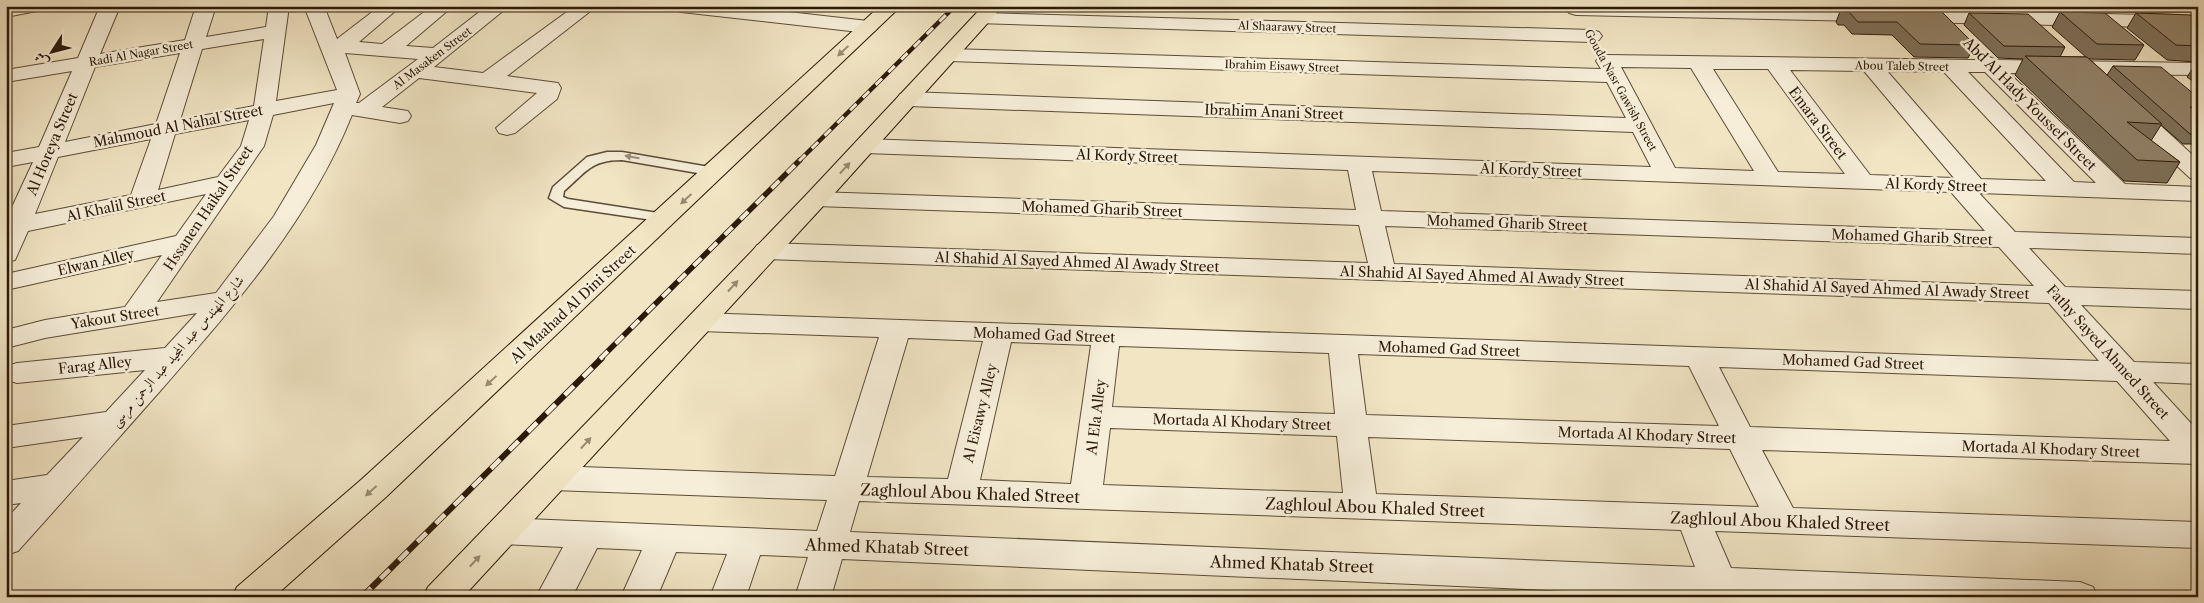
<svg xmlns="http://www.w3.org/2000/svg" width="2204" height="603" font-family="'Libre Caslon Text',Amiri,serif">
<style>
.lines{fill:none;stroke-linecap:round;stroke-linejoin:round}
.service-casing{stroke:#5d4c38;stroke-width:3}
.minor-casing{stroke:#5d4c38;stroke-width:2}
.primary-casing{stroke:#2c1909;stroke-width:2}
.service{fill:#f6eed9;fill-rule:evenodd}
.minor{fill:#f6eed9;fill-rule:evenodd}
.primary{fill:#f1e5c4;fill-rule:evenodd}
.rail-far2-casing{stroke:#2c1909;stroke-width:4.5}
.rail-far1-casing{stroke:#2c1909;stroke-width:5.5}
.rail-casing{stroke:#2c1909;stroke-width:6}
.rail-far2{stroke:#f6eed9;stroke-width:3;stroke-dasharray:9;stroke-linecap:butt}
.rail-far1{stroke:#f6eed9;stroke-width:4;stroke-dasharray:11;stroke-linecap:butt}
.rail{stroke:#f6eed9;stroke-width:4.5;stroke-dasharray:13;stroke-linecap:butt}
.wall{fill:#7e715b;stroke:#2c1909}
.building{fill:#92836a;stroke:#2c1909}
.oneway{fill:#988970}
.oneway2{fill:#9b8e7b}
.labels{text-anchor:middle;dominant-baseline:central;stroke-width:5;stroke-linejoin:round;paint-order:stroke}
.far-street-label{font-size:11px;fill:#2c1909;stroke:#f6eed9}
.street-label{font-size:14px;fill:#2c1909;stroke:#f6eed9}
.near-street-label{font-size:16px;fill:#2c1909;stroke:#f6eed9}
</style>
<rect width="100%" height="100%" fill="#f1e5c4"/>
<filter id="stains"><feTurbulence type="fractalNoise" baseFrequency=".004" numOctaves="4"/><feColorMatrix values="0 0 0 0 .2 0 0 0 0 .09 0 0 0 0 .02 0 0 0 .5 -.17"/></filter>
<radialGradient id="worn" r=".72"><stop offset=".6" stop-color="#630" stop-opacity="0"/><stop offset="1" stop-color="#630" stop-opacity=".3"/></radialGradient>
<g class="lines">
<g class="service-casing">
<path id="service" d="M607,152h15l93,16 7,4 -7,4 -93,-16c-31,0 -36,12 -58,31l-1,6 5,2 103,16 2,3 -7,4 -102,-15 -15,-9 4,-11 34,-30z"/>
</g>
<g class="minor-casing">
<g id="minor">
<polygon points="6,6 44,6 42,10 6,17"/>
<path d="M100,6h20l-20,48 85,-14 11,-34h20l-10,31 60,-10 3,-21h20l-13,95 61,-11 -33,-84h20l13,33 43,-33h21l-42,36 23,2 50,-38h21l-47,40 27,2 54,-42h22l-75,61 49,6 92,-67h22l-90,70 51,7 3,5 -4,11 -42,34 -8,2 -8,-2 -3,-5 41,-35 -118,-15 -37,29 26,4 3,5 -3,5 -8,2 -48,-8c-42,105 -118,191 -191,275 -48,54 -95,108 -143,161l-12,4v-36l15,-16 -15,2v-24l41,-6 36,-38 -77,11v-22l100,-14 39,-42 -128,13 -10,-3v-14l10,-3 148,-15 32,-35 -152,25 -39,10v-18l39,-10 80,-13 37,-52 -156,35v-16l170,-38 30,-42 -178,37 -13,29 -9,2v-42l27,-58 -27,5v-14l33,-6 33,-76 -66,11v-12l72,-12zM264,39l-10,67 -74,14 22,-71zM180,53l-24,71 -91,18 30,-75zM345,53l73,6 -59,44h-3l4,-9zM334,103l-18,42 -42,71 -58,77 -59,9 107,-156 9,-31zM249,120l-8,26 -23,31 -60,13 17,-56zM151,139l-20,56 -96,19 23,-57z"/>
<polygon points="672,6 735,6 868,21 875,23 878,27 875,31 868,33 681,12 674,10"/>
<polygon points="1568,6 1724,6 2198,16 2198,28 1576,15 1569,13 1566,9"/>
<polygon points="983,13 1592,30 1599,32 1602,36 1599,40 1592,42 976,23 973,19 976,15"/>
<path d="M949,49l652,20 -5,-8 3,-4 7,-2 369,5 3,-3 7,-2 11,5 202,3v12l-189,-2 116,111 73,3v14l-219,-8 36,39 183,6v16l-169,-6 36,39 133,4v18l-117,-4 53,57 64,2v20l-45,-2 45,49v33l-436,-14 31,58 405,14v26l-483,-17 16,37 349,14 13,5 5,10h-391l-865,-38 -11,38h-36l13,-40 -48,-2 -14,42h-36l17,-43 -51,-2 -19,45h-36l21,-47 -45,-2 -25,49h-36l27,-50 -60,-3 -12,-4 -5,-9 5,-9 12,-4 314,13 10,-31 -274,-10 -11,-4 -5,-8 5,-8 11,-4 282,10 44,-139 -179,-6 -10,-3 -4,-6 4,-6 10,-3 1399,48 -50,-58 -1283,-44 -9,-2 -4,-6 4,-6 9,-2 602,20 -9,-38 -543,-19 -9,-2 -3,-5 3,-5 9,-2 540,18 -8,-40 -483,-17 -8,-2 -4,-5 4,-5 8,-2 786,28 -18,-35 -725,-26 -8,-2 -3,-5 3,-5 8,-2 718,26 -19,-36 -658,-21 -7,-2 -3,-4 3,-4zM1621,67l70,1 63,103 -79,-3zM1713,69h55l77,105 -67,-2zM1790,70l74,1 90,107 -84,-3zM1887,71l57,1 102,109 -65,-2zM1968,72h17l111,111 -22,-1zM1372,171l579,21 34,39 -604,-20zM1385,226l614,21 35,39 -640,-22zM908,338l75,3 -35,138 -81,-2zM1011,342l80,3 -20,139 -91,-4zM1119,346l210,7 6,61 -223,-7zM1358,354l331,12 30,60 -353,-11zM1719,367l398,14 53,60 -420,-14zM1110,428l227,8 6,57 -240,-8zM1368,437l362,12 29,58 -383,-13zM859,501l822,29 14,37 -845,-35z"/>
<polygon points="2128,101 2136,103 2198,160 2198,180 2190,178 2120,113 2117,108 2120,103"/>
</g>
</g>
<g class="primary-casing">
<g id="primary">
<polygon points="880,6 901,6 386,497 274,597 232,597 237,587 362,479"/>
<polygon points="983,6 1003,6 825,204 463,597 423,597 428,587 807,194"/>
</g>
</g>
<use href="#service" class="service"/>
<use href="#minor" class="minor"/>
<use href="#primary" class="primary"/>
<g class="rail-far2-casing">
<polyline id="rail-far2" points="799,161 955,6"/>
</g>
<g class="rail-far1-casing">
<polyline id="rail-far1" points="600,359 800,160"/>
</g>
<g class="rail-casing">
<polyline id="rail" points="362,597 602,358"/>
</g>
<use href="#rail-far2" class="rail-far2"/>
<use href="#rail-far1" class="rail-far1"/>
<use href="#rail" class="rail"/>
</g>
<g class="wall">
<polygon points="1825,6 2198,6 2198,12 2157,13"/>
<polygon points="1841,9 1941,11 1975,45 1968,58 1914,57 1892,35 1852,34 1844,25 1838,25 1836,22"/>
<polygon points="2060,12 2144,45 2135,60 2089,59 2107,75 2113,66 2198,96 2198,144 2183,144 2161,125 2151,141 2180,162 2167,183 2124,181 2015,75 2023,59 1998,58 1964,25 1969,13 2065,47 2060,57 2086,57 2052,27"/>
<polygon points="2136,13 2198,19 2198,85 2187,77 2197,62 2167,60 2127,28"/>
</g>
<g class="building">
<polygon points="1841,9 1941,11 1975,45 1920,44 1897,22 1858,22 1849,12 1844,12"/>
<polygon points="2060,12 2105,13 2144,45 2097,44"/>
<polygon points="1969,13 2028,14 2065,47 2004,46"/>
<polygon points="2136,13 2191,15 2198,19 2198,46 2176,45"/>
<polygon points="2025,56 2087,57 2162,124 2127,122 2180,162 2137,160"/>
<polygon points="2113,66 2161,67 2195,95 2198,96 2198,107 2190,107 2198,114 2198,134 2190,134"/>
</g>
<defs><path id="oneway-solid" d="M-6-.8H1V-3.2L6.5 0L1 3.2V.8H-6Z" transform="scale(1.25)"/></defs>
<g class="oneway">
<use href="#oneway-solid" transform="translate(843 51) rotate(137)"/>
<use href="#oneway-solid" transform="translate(845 168) rotate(-47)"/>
<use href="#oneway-solid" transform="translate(686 199) rotate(137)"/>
<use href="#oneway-solid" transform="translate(733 286) rotate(-47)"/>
<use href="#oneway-solid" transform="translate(491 381) rotate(137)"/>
<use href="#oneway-solid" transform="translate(586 443) rotate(-47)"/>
<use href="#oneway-solid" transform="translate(371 491) rotate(138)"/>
<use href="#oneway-solid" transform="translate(475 561) rotate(-47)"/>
</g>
<use class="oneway2" href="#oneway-solid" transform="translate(632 157) rotate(-170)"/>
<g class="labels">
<g class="far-street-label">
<text transform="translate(1287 27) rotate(2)">Al Shaarawy Street</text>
<text transform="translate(141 53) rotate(-10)">Radi Al Nagar Street</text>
<text transform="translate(432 58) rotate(-37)">Al Masaken Street</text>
<text transform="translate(1282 66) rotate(2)">Ibrahim Eisawy Street</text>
<text transform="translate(1902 66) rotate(1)">Abou Taleb Street</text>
<text transform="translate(1621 90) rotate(61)">Gouda Nasr Gawish Street</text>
</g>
<g class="street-label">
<text transform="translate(2030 104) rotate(45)">Abd Al Hady Youssef Street</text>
<text transform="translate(1274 112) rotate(2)">Ibrahim Anani Street</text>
<text transform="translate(1818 123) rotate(53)">Emara Street</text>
<text transform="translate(178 126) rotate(-11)">Mahmoud Al Nahal Street</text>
<text transform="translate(52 144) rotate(-67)">Al Horeya Street</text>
<text transform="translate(1127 156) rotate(2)">Al Kordy Street</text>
<text transform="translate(1531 170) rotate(2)">Al Kordy Street</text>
<text transform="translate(1936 185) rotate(2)">Al Kordy Street</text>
<text transform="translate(116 206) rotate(-12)">Al Khalil Street</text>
<text transform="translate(208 208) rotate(-56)">Hssanen Haikal Street</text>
<text transform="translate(1102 209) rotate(2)">Mohamed Gharib Street</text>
<text transform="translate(1507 223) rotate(2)">Mohamed Gharib Street</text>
<text transform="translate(1912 237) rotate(2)">Mohamed Gharib Street</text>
<text transform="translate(96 262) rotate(-13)">Elwan Alley</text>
<text transform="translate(1077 262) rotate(2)">Al Shahid Al Sayed Ahmed Al Awady Street</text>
<text transform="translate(1482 276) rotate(2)">Al Shahid Al Sayed Ahmed Al Awady Street</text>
<text transform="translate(1887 289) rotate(2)">Al Shahid Al Sayed Ahmed Al Awady Street</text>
<text transform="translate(573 304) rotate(-43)">Al Maahad Al Dini Street</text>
<text transform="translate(115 317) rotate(-9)">Yakout Street</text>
<text transform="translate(1044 335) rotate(2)">Mohamed Gad Street</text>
<text transform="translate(1449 349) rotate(2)">Mohamed Gad Street</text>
<text transform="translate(177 351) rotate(-49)">شارع المهندس عبد المجيد عبد الرحمن مرسى</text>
<text transform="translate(2108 352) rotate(48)">Fathy Sayed Ahmed Street</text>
<text transform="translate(1853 362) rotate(2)">Mohamed Gad Street</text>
<text transform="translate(95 365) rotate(-6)">Farag Alley</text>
<text transform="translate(980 413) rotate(-76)">Al Eisawy Alley</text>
<text transform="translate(1096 417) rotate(-83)">Al Ela Alley</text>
<text transform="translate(1242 422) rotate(2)">Mortada Al Khodary Street</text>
<text transform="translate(1647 435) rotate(2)">Mortada Al Khodary Street</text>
<text transform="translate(2051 449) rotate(2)">Mortada Al Khodary Street</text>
</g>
<g class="near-street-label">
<text transform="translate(970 493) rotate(2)">Zaghloul Abou Khaled Street</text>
<text transform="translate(1375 507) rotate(2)">Zaghloul Abou Khaled Street</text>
<text transform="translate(1780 521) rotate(2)">Zaghloul Abou Khaled Street</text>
<text transform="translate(887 547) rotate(2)">Ahmed Khatab Street</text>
<text transform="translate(1292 564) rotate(2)">Ahmed Khatab Street</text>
</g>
</g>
<rect width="2204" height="603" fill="none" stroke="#f1e5c4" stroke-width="25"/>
<rect x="8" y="8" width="2189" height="588" fill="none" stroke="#2c1909" stroke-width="2.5"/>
<rect x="12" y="12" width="2179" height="578" fill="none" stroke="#2c1909"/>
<g transform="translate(52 52) rotate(234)" stroke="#f6eed9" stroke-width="4" paint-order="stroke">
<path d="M0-4L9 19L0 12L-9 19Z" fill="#2c1909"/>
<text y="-8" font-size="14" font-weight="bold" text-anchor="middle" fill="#2c1909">ش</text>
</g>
<rect width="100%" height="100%" filter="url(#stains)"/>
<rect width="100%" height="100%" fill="url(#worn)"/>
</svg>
